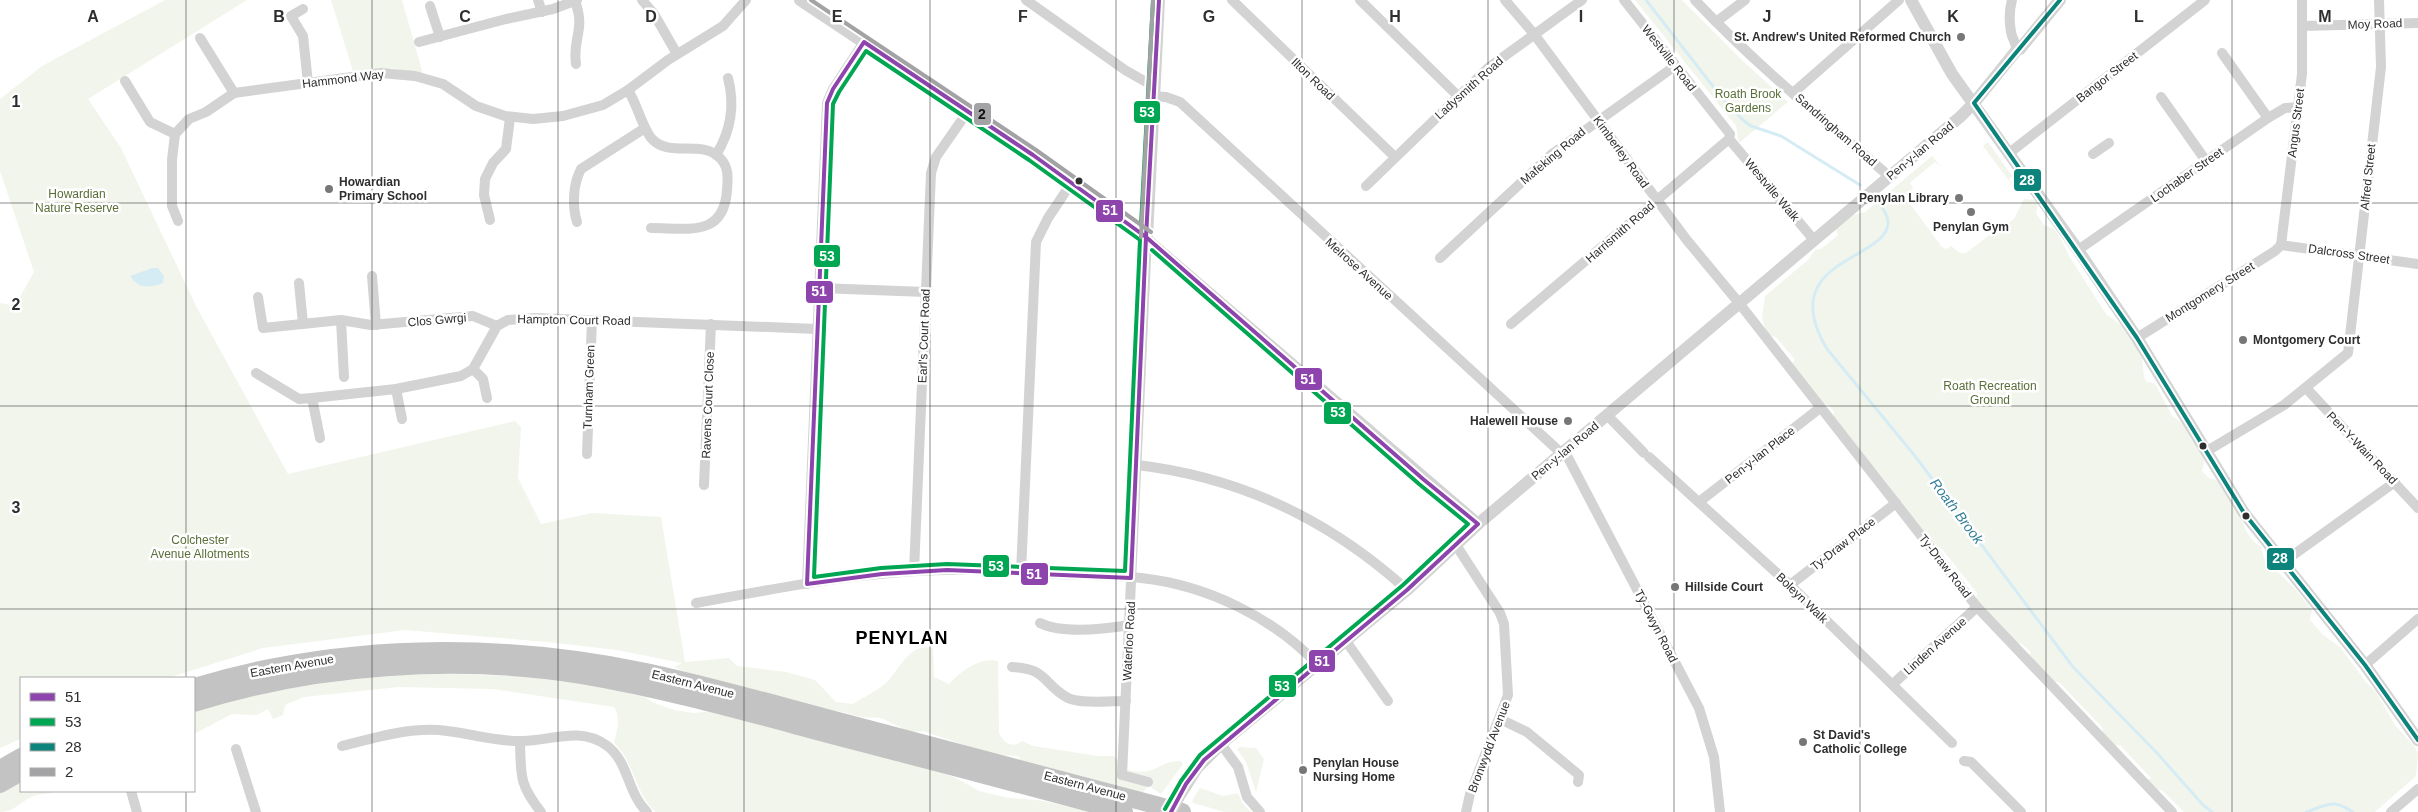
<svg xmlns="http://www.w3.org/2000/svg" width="2418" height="812" font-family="Helvetica,sans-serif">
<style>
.green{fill:#f2f5eb}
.water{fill:#d6ecf4}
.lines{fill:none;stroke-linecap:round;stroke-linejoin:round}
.stream{stroke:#d6ecf4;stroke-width:3}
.minor{stroke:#d3d3d3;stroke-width:10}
.tertiary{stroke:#d3d3d3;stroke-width:12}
.trunk{stroke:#c3c3c3;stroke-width:18}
.tertiary-bridge{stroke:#d3d3d3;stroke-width:12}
.bus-1-casing{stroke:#fff;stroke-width:8}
.bus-2-casing{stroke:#fff;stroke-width:8}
.bus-3-casing{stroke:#fff;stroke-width:8}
.bus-4-casing{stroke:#fff;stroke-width:8}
.bus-1{stroke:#8e44ad;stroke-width:4}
.bus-2{stroke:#00a651;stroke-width:4}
.bus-3{stroke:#0c837b;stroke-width:4}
.bus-4{stroke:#a3a3a5;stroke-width:4}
.grid{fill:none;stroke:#2e2e2e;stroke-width:1;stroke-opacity:0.55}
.poi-dot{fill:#777;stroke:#fff;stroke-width:2}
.bus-dot{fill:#2e2e2e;stroke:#fff;stroke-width:2}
.labels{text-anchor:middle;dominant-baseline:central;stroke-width:5;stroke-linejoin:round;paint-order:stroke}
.street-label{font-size:12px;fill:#2e2e2e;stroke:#fff}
.poi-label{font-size:12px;font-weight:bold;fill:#2e2e2e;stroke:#fff;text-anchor:start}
.park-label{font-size:12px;fill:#596e37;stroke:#fff}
.water-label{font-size:14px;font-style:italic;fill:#347f98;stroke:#fff}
.district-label{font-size:18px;font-weight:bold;letter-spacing:1px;fill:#000;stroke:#fff}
.grid-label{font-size:16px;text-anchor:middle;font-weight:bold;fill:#2e2e2e;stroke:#fff;stroke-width:5;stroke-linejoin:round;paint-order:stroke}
.line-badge{stroke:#fff;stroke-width:2}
.badge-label{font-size:14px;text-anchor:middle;font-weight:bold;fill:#fff}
.pale-badge-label{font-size:14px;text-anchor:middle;font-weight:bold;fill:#111}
</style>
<rect width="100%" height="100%" fill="#fff"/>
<g class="green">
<path d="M165,0h82l-159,99 33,49 75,158 92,168 227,-53 6,6 -3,51 23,46 51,-11 69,4 24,145 44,-4 8,8 49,6 29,8 21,22 17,2c10,-7 24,-13 33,-21 15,-15 23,-40 47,-35l1,29 15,7c12,-13 31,-27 49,-23l1,72c5,10 13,16 23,8l11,5 65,10h16l12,17 2,-3c29,7 28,-9 53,-9l2,3 -22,30 -15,-10v5l-4,4 -121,-32 -3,-5 -24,-1 -71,-24c-20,4 -29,-10 -44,-13 -5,-1 -11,0 -16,-1 -13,-2 -25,-8 -38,-6l-127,-34 -24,-10 8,-4 -65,-13 -69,-8 -143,-12 -142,18 -95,30h-147v61l-21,9v-445l15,3 19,-34 -34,-101v-72l42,-33z"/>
<polygon points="331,0 402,0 423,74 392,68 353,71"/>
<polygon points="1635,0 1682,0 1745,63 1788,102 1739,143 1736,126"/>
<polygon points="1988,142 2012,176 2009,179 2015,187 2018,185 2023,191 2019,194 1983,146"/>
<path d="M1932,156l9,11 -6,-5 -23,19 -2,2 3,5 -8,9 37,50 5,2 4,-3 9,7h6l30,-23 13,-7 5,-4 10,-20 11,1 3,3 -2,10 8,12 10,4 7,10 8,17 37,58 18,13 18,30 2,20 3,5h4l5,3 16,31 11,8 22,35 -3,12 7,7 9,3c4,7 9,13 14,20 10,15 12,36 29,46l3,11 33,33 15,19 -2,10 12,14 18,13 26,35 10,10 19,33 20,22 3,7 -2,22 -41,36h-191l-22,-22 -4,1 -11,-11 4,-2 -31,-33 -10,1 -5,-4 -3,-15 -43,-45h-7l-24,-25 3,-5 -10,-9 -3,1 -42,-45 1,-6 -35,-44 -11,-6 -1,-4 -39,-45 -2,-8 -5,-6 -3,1 -43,-55 1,-4 -3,-3 -3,1 1,-8 -4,-6 -11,-4 -27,-39 3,-3 -18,-22 -10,-4 -5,-16 3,-22 43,-36 7,-10 6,-1 17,-14 -3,-9 8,-8 22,-6z"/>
<path d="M423,673l119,4 55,6 13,6 35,8 9,6 20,7 20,3 21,-2 146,37 10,7h18l9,7 17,1 41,15 23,13 30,7 29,2 55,12h-437c-22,-19 -21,-50 -42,-69 3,-12 7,-26 0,-36l-121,-18 -94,-2 -95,10 -19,8 -2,10 -10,4 -5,-10 -11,6 -25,-1 -38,20v-23c76,-23 150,-32 229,-38z"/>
<polygon points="1240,747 1256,748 1264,759 1256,792 1246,762 1237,749"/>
<path d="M21,781v10h37c-8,3 -21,3 -27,6 -12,6 -17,15 -31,15v-19z"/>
<polygon points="1200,788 1223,796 1238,793 1242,803 1251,812 1225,812 1193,803 1192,801"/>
</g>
<path class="water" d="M152,268h6l6,8 -1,7c-14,5 -24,6 -33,-7z"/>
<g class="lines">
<g class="stream">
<polyline points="1646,0 1722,98 1743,120 1751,126 1781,136 1860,185"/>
<path d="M1878,202c4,5 10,13 10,20 1,39 -115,36 -61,127l88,107 158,211 84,86 46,52 9,7"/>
<path d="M2306,812c22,-7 26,-14 47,0"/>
</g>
<g class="minor">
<polyline points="538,0 542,12"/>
<polyline points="642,0 654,14 677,54"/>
<polyline points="1026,0 1125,70 1146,82 1154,84"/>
<polyline points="1232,0 1395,157"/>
<polyline points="1360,0 1458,96"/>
<polyline points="1505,0 1534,34 1686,239 1739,303 1977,607 2172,812"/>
<polyline points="1624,0 1730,134 1729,139 1814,240"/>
<path d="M1695,0c60,64 129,120 195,177"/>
<path d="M2012,0c-3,11 -3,21 -1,32 1,7 6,11 5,19"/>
<path d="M575,1c11,30 -3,36 1,63"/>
<polyline points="430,6 440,37"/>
<polyline points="303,9 291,16 303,36 308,83"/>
<polyline points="1716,22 1745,0"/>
<polyline points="2302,26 2418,23"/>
<polyline points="200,38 234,93"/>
<polyline points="419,42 506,19 553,9 577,0"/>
<polyline points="2222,53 2268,118"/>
<polyline points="125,81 150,122 175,134"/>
<path d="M628,90c9,14 15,39 24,49 18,19 49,0 68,19 9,9 8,20 7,32 -3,48 -40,38 -76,38"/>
<polyline points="1793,93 1899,0"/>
<polyline points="1153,96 1166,97 1180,102 1561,453"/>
<polyline points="2161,97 2206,161"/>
<polyline points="2008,154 2205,0"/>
<polyline points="2093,154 2109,143"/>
<path d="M716,155c15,-24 19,-50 12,-77"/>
<polyline points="1366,186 1488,68 1582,0"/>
<polyline points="490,220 484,195 485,179 493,163 506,149 510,118"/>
<polyline points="178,221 172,206 172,160 175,134 189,119 206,112 234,93 381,73 415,76 443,84 476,106 505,116 533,119 563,116 603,105 628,90 668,60 723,26 746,0"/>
<path d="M577,222c-5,-16 -4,-38 4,-53l64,-41"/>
<polyline points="1147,237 1122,775 1148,782"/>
<polyline points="2281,245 2302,74 2302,0"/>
<polyline points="2281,245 2418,264"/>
<polyline points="2078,250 2268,118 2285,108 2298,107"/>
<polyline points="1440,258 1552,154 1675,66"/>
<polyline points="372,276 376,325"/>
<polyline points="299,283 303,324"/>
<polyline points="819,288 926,292"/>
<polyline points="258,297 263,328 341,320 371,325 473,316 497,326"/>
<polyline points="341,320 344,377"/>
<polyline points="1511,324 1729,139"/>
<polyline points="2137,338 2275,251 2281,245"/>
<polyline points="473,369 483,379 487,398"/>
<polyline points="256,373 299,399 312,398"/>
<polyline points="2306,388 2418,508"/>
<polyline points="396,389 402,419"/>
<polyline points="1607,415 1644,453"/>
<polyline points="320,438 312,398 396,389 461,376 473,369 497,326 508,320 536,318 817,329"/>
<polyline points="1564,450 1699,708 1714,757 1720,812"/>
<polyline points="2207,451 2284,405 2348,353 2381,67 2379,0"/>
<polyline points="587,454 592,320"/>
<polyline points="1649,457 1790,585 1952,743"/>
<path d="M1137,465c103,12 194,56 270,125"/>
<polyline points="704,485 711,324"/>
<polyline points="1699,502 1820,408"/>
<polyline points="1456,545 1500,613 1504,624 1508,695 1470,794 1466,812"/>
<polyline points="2282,563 2395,482"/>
<polyline points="914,571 931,173 936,157 968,111"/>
<polyline points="1021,572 1036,242 1048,218 1072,182"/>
<polyline points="807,584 827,103 833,89 864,42"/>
<polyline points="1790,585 1896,503"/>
<path d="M696,603c83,-15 167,-32 252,-33 36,-1 73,2 109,4 28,1 56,1 84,4 65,7 132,39 177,87"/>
<path d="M1040,623c22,11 65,6 90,2"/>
<polyline points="1346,641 1388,701"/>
<polyline points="2365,665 2418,619"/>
<path d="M1012,667c37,2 30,17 56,31 12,6 43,3 58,3"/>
<polyline points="1893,684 1977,607"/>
<polyline points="1500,719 1527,732 1579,775 1578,782"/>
<path d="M520,741c1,35 -1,43 21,71"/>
<polyline points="1221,744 1238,767 1247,797 1260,812"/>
<path d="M342,746c32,-8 64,-18 97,-16 27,2 55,12 83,11 29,0 57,-15 84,4 23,16 21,48 41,67"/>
<polyline points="236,749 256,812"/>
<polyline points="1964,761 1971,762 2021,812"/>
<polyline points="131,791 137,812"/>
<polyline points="2391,812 2418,789"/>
</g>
<g class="tertiary">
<polyline points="800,0 1033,155 1118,215 1478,524"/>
<polyline points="1911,0 1952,74 2078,250 2137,338 2244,513 2365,665 2418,740"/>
<polyline points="1147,237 1159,0"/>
<polyline points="1178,798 1197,768 1221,744 1407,590 1478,524 1960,117 1974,103 2016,51 2020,49 2060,0"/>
</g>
<g class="trunk">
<path d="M194,687c145,-44 304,-46 452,-15 70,15 138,35 207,53 110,29 219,58 329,87"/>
<path d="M194,703c120,-38 264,-48 388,-28 83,14 164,37 246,59 99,26 197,51 296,78"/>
<polyline points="0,769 21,757"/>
<polyline points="0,784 21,772"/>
</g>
<polyline class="tertiary-bridge" points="1171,812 1178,798"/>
<g class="bus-1-casing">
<g id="bus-1">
<polygon points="864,42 1033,155 1146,237 1131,578 947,570 882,574 807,584 827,103 833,89"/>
<polyline points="1146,237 1423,479 1478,524 1407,590 1204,760 1186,784 1171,812"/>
<polyline points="1146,237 1159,0"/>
</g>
</g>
<g class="bus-2-casing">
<g id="bus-2">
<polygon points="866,51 1029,160 1140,240 1125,571 947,564 881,568 814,577 833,104 839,92"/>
<polyline points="1141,225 1153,0"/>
<polyline points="1152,250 1419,484 1468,524 1403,585 1200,755 1181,781 1165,809"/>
</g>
</g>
<g class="bus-3-casing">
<polyline id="bus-3" points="2060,0 1974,103 2137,338 2244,513 2365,665 2418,740"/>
</g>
<g class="bus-4-casing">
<g id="bus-4">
<polyline points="811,0 1036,150 1151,232"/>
<polyline points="1141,237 1153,0"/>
</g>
</g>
<use href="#bus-1" class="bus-1"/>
<use href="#bus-2" class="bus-2"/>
<use href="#bus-3" class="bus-3"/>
<use href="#bus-4" class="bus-4"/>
</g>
<path class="grid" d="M186,0v678M372,0v812M558,0v812M744,0v812M930,0v812M1116,0v812M1302,0v812M1488,0v812M1674,0v812M1860,0v812M2046,0v812M2232,0v812M0,203h2418M0,406h2418M0,609h2418M186,791v21"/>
<g class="poi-dot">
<circle cx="1961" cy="37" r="5"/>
<circle cx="329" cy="189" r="5"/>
<circle cx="1959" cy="198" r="5"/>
<circle cx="1971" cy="212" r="5"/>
<circle cx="2243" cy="340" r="5"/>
<circle cx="1568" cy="421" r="5"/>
<circle cx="1675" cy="587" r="5"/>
<circle cx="1803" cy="742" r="5"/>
<circle cx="1303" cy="770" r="5"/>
</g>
<g class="bus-dot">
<circle cx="1079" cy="181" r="4.5"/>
<circle cx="2203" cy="446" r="4.5"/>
<circle cx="2246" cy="516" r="4.5"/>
</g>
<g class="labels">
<g class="street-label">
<text transform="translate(2375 24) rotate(-2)">Moy Road</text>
<text transform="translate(1669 58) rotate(52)">Westville Road</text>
<text transform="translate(2107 77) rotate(-38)">Bangor Street</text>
<text transform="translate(343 79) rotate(-7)">Hammond Way</text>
<text transform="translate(1313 79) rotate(44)">Ilton Road</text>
<text transform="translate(1469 88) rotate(-42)">Ladysmith Road</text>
<text transform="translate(2296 123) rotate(-83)">Angus Street</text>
<text transform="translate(1836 130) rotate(41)">Sandringham Road</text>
<text transform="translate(1920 151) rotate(-40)">Pen-y-lan Road</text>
<text transform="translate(1621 152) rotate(54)">Kimberley Road</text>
<text transform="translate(1553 156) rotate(-40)">Mafeking Road</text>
<text transform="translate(2187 175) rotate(-35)">Lochaber Street</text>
<text transform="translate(2368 177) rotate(-84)">Alfred Street</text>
<text transform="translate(1772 190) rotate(50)">Westville Walk</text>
<text transform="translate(1620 232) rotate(-41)">Harrismith Road</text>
<text transform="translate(2349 254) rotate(8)">Dalcross Street</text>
<text transform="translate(1359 269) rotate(42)">Melrose Avenue</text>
<text transform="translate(2210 292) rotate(-32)">Montgomery Street</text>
<text transform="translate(437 320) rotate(-5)">Clos Gwrgi</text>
<text transform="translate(574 320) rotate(1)">Hampton Court Road</text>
<text transform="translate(924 336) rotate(-88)">Earl's Court Road</text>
<text transform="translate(589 387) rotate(-88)">Turnham Green</text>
<text transform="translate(708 405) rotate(-88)">Ravens Court Close</text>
<text transform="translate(2362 448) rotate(46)">Pen-Y-Wain Road</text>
<text transform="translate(1565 451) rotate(-40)">Pen-y-lan Road</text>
<text transform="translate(1760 455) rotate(-38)">Pen-y-lan Place</text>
<text transform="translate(1843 544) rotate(-38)">Ty-Draw Place</text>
<text transform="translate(1945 566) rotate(52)">Ty-Draw Road</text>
<text transform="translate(1802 598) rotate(44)">Boleyn Walk</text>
<text transform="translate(1656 626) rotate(63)">Tŷ-Gwyn Road</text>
<text transform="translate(1129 641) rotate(-87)">Waterloo Road</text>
<text transform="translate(1935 646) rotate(-42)">Linden Avenue</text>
<text transform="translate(292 666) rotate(-10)">Eastern Avenue</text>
<text transform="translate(693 684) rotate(14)">Eastern Avenue</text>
<text transform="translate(1489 747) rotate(-69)">Bronwydd Avenue</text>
<text transform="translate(1085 786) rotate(15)">Eastern Avenue</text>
</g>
<g class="poi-label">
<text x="1951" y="37" text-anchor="end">St. Andrew's United Reformed Church</text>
<text x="339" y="182">Howardian<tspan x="339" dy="14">Primary School</tspan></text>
<text x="1949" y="198" text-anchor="end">Penylan Library</text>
<text x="1971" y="227" text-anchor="middle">Penylan Gym</text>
<text x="2253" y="340">Montgomery Court</text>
<text x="1558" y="421" text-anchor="end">Halewell House</text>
<text x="1685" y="587">Hillside Court</text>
<text x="1813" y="735">St David's<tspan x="1813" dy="14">Catholic College</tspan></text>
<text x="1313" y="763">Penylan House<tspan x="1313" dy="14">Nursing Home</tspan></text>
</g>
<g class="park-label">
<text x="1748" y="94">Roath Brook<tspan x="1748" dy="14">Gardens</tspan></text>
<text x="77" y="194">Howardian<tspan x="77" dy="14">Nature Reserve</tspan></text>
<text x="1990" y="386">Roath Recreation<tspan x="1990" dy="14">Ground</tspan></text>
<text x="200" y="540">Colchester<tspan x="200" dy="14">Avenue Allotments</tspan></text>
</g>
<g class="water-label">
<text transform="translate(1957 511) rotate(53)">Roath Brook</text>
</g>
<g class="district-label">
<text x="902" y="638">PENYLAN</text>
</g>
</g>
<g class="grid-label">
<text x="93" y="22">A</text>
<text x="279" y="22">B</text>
<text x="465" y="22">C</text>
<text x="651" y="22">D</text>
<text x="837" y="22">E</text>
<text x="1023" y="22">F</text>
<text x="1209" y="22">G</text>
<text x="1395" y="22">H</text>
<text x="1581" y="22">I</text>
<text x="1767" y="22">J</text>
<text x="1953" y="22">K</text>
<text x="2139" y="22">L</text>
<text x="2325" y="22">M</text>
<text x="16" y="107">1</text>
<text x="16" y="310">2</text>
<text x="16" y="513">3</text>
</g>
<g class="line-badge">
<rect x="1133" y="100" width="28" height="24" rx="5" fill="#00a651"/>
<rect x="973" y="102" width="19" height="24" rx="5" fill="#a3a3a5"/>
<rect x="2013" y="168" width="29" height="24" rx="5" fill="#0c837b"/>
<rect x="1095" y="199" width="29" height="24" rx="5" fill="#8e44ad"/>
<rect x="813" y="244" width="28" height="24" rx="5" fill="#00a651"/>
<rect x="805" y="280" width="29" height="24" rx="5" fill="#8e44ad"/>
<rect x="1294" y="367" width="29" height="24" rx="5" fill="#8e44ad"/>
<rect x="1323" y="401" width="29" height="24" rx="5" fill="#00a651"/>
<rect x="2266" y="547" width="29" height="24" rx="5" fill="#0c837b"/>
<rect x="982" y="554" width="28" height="24" rx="5" fill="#00a651"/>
<rect x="1020" y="562" width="29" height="24" rx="5" fill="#8e44ad"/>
<rect x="1308" y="649" width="28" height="24" rx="5" fill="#8e44ad"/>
<rect x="1268" y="674" width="29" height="24" rx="5" fill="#00a651"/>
</g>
<g class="badge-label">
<text x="1147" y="117">53</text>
<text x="2027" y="185">28</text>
<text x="1110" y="215">51</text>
<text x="827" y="261">53</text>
<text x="819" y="296">51</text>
<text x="1308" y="384">51</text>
<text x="1338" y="417">53</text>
<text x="2280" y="563">28</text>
<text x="996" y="571">53</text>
<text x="1034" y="579">51</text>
<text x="1322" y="666">51</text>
<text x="1282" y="691">53</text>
</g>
<g class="pale-badge-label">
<text x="982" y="119">2</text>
</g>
<rect x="20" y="677" width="175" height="115" fill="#ffffff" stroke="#ababab"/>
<rect x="30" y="693" width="25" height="8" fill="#8e44ad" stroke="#ababab"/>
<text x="65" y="702" font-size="15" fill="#2e2e2e">51</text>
<rect x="30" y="718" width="25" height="8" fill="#00a651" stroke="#ababab"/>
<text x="65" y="727" font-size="15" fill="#2e2e2e">53</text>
<rect x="30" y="743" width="25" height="8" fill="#0c837b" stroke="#ababab"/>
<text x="65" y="752" font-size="15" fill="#2e2e2e">28</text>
<rect x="30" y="768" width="25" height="8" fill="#a3a3a5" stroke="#ababab"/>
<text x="65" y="777" font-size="15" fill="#2e2e2e">2</text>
</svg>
